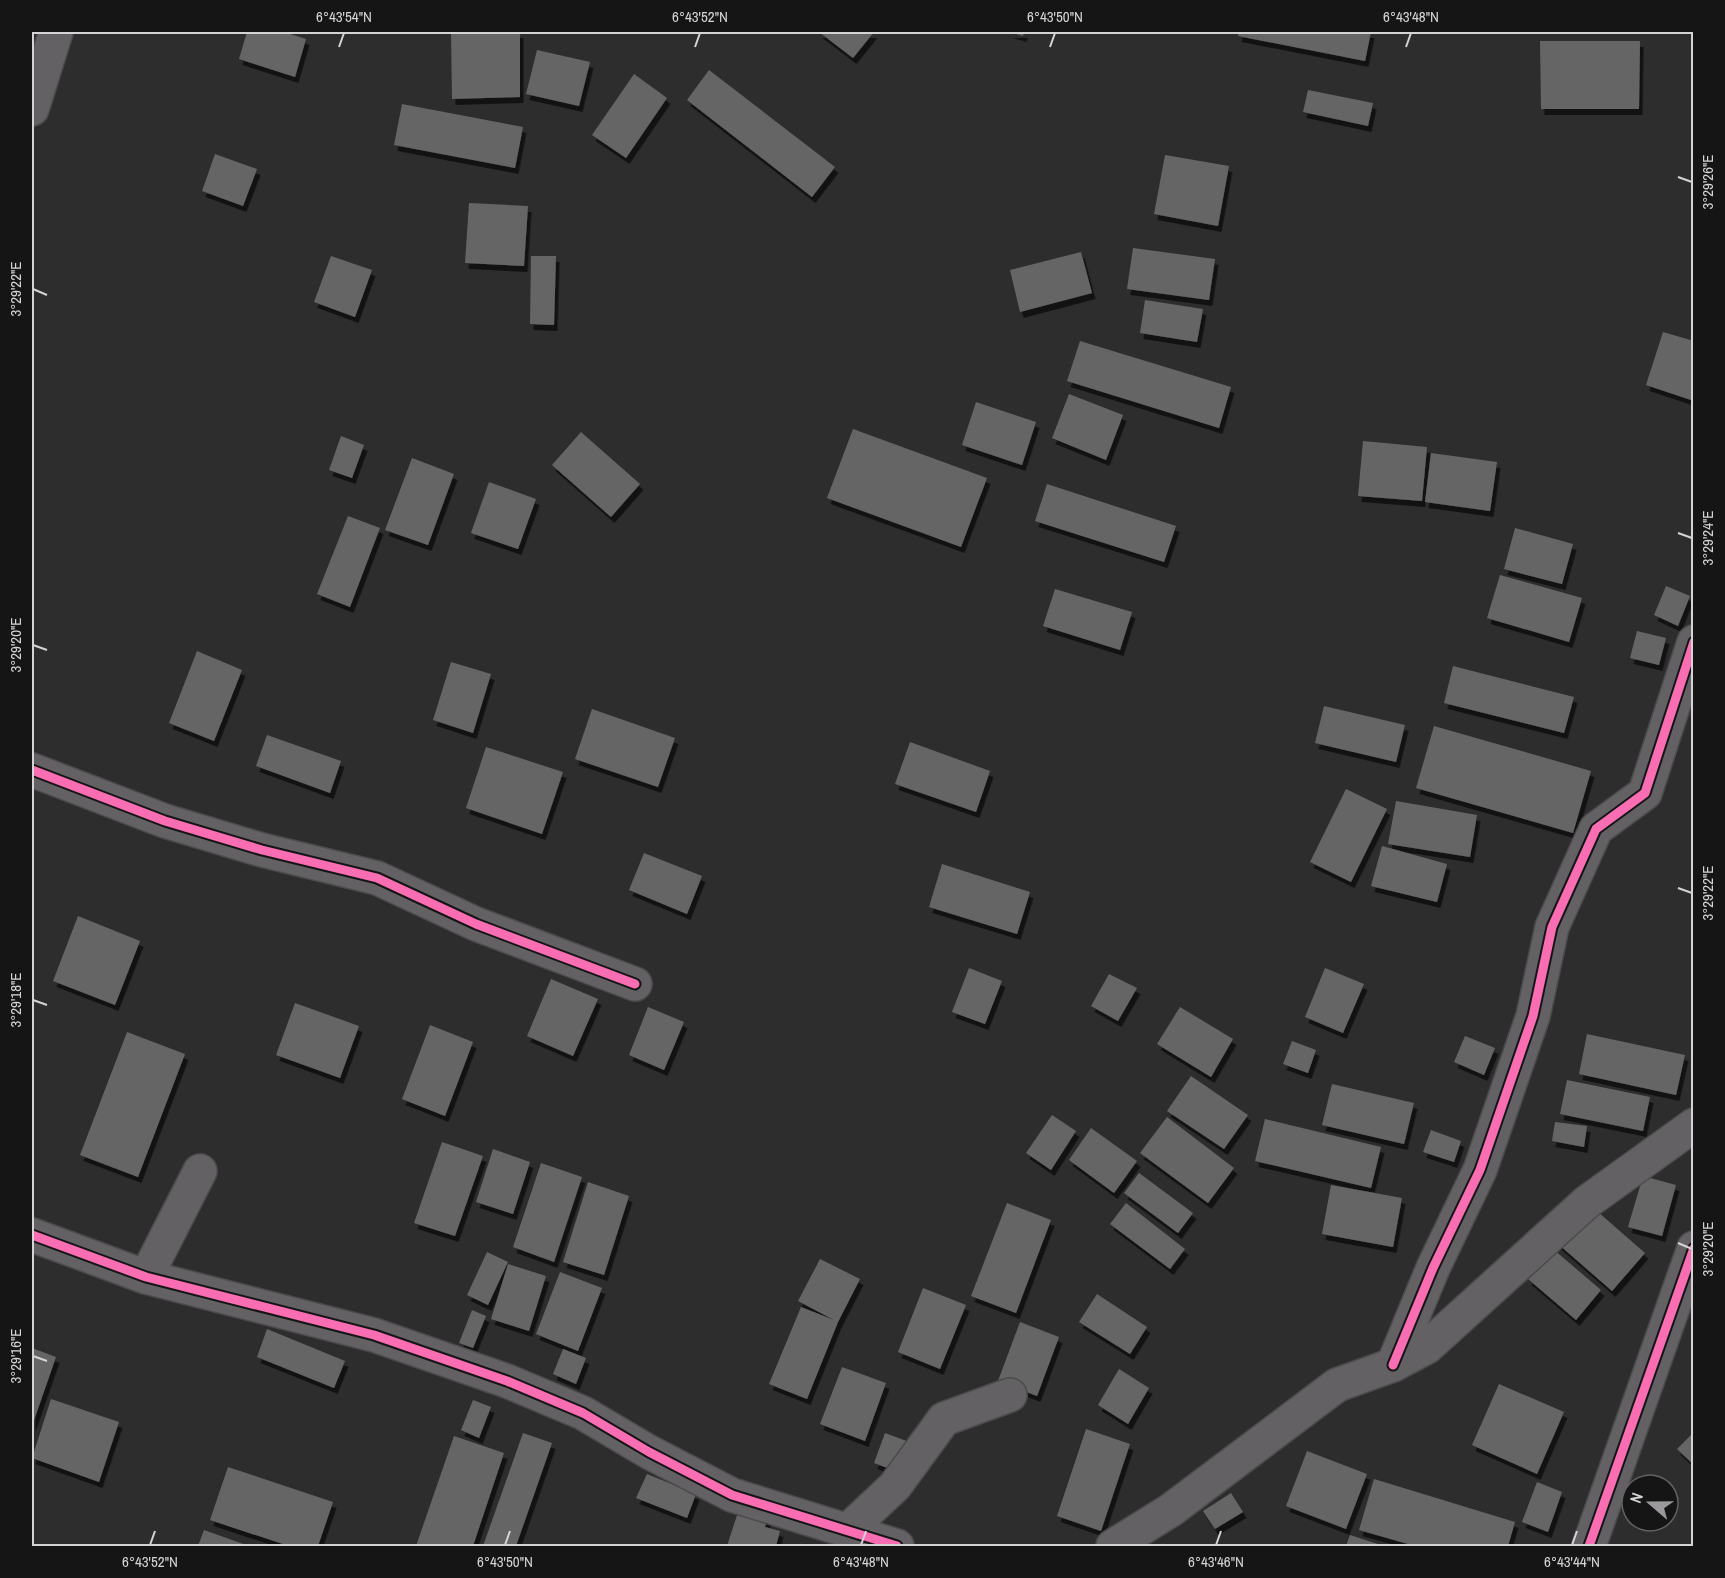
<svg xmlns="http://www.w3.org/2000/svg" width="1725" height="1578" font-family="'Archivo Narrow',sans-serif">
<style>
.building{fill:#666566;filter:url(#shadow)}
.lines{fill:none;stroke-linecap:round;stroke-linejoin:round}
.minor-casing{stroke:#4c4b4c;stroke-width:36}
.minor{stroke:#636163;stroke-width:33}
.cycleway-casing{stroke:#161516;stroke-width:13}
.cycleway{stroke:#f96db3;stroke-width:9}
.ticks{fill:none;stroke:#d6d3d6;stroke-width:2}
.neatline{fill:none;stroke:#d6d3d6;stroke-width:2}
.ticks-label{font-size:15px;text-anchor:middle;fill:#d6d3d6}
</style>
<defs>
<filter id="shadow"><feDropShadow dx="3.5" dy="6" stdDeviation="0" flood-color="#0009"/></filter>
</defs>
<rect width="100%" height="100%" fill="#2e2d2e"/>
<g class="building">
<polygon points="247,32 284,32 306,39 295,77 239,59"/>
<polygon points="451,32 520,32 520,97 452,99"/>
<polygon points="819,32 874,32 853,58"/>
<polygon points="1009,32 1024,32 1023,36"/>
<polygon points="1239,32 1371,32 1365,61 1238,36"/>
<polygon points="1540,41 1640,41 1639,109 1541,109"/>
<polygon points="537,50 590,62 579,106 526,94"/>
<polygon points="709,70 835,167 812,197 687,100"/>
<polygon points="634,74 667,98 626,158 592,135"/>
<polygon points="1308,90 1373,103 1368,126 1303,112"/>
<polygon points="402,104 523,127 515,168 394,145"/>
<polygon points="215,154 257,169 243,206 202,191"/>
<polygon points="1165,155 1229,166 1218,226 1154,214"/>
<polygon points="469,203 528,206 524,266 465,263"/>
<polygon points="1133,248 1215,259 1209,300 1127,289"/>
<polygon points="1081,252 1092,293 1020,312 1010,270"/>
<polygon points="331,256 372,270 355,317 314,302"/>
<polygon points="531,256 556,256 554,325 530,324"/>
<polygon points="1145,300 1203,309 1197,342 1140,333"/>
<polygon points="1663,332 1694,341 1694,401 1646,385"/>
<polygon points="1080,341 1231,387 1219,428 1067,381"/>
<polygon points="1069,394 1123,415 1106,460 1052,438"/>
<polygon points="976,402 1036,422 1022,465 962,445"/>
<polygon points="853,429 987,478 961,547 827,498"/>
<polygon points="581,432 640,484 611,517 552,465"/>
<polygon points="341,436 364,445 352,478 329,470"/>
<polygon points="1363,441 1427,447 1422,501 1358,496"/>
<polygon points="1431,453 1497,462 1490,511 1425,502"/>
<polygon points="412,458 454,474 428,545 385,530"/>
<polygon points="489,482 536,499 518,549 471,533"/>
<polygon points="1047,484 1176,526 1164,562 1035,521"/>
<polygon points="348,516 380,528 350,607 317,594"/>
<polygon points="1515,528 1573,544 1562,584 1504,569"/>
<polygon points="1500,575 1582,598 1569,642 1487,618"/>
<polygon points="1666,586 1690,596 1678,626 1654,615"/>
<polygon points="1055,589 1132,612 1120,650 1043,626"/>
<polygon points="1637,631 1666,638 1659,665 1630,658"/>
<polygon points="197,651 242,670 214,741 169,723"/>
<polygon points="451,662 491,674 473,733 433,720"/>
<polygon points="1453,666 1574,697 1564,733 1444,703"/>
<polygon points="1324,706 1405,725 1396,762 1315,743"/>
<polygon points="592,709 675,738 658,787 575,759"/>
<polygon points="1434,726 1591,771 1573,833 1416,788"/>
<polygon points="267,735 341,761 330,793 256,766"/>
<polygon points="910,742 990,771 976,812 895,784"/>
<polygon points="486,747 563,772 542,834 466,808"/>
<polygon points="1346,789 1387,809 1351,882 1310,862"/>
<polygon points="1396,801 1477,815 1470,857 1388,844"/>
<polygon points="1382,846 1447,864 1437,902 1371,886"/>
<polygon points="644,853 702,876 687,914 629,890"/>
<polygon points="942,864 1030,892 1017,934 929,907"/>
<polygon points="78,916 140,941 115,1005 53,981"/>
<polygon points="969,968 1002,981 985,1024 952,1012"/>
<polygon points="1325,968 1364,984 1343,1033 1305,1017"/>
<polygon points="1109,974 1137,988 1118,1021 1091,1006"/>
<polygon points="551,979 598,999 573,1056 527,1036"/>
<polygon points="295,1003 359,1026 340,1078 276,1055"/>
<polygon points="648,1007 684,1022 664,1070 629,1055"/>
<polygon points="1180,1007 1233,1039 1211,1077 1157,1044"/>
<polygon points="430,1025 473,1042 445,1116 402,1099"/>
<polygon points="127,1032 185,1054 138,1177 80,1155"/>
<polygon points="1587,1034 1685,1055 1676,1095 1579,1074"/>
<polygon points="1465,1036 1495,1048 1484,1075 1454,1062"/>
<polygon points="1292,1041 1316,1050 1308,1073 1283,1064"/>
<polygon points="1191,1076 1248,1115 1224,1149 1167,1111"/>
<polygon points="1567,1080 1650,1097 1643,1131 1560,1114"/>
<polygon points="1332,1084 1414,1103 1404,1144 1322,1125"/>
<polygon points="1052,1115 1076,1131 1051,1170 1026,1153"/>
<polygon points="1167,1117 1234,1168 1208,1203 1140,1153"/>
<polygon points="1265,1119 1381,1147 1371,1188 1255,1161"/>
<polygon points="1555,1122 1587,1126 1584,1147 1552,1141"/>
<polygon points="1091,1128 1137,1161 1114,1193 1069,1160"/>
<polygon points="1431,1130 1461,1141 1454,1162 1423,1152"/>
<polygon points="442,1142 483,1156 455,1236 414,1223"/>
<polygon points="493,1149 530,1162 513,1214 476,1202"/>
<polygon points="541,1163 582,1177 554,1262 513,1247"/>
<polygon points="1139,1173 1193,1213 1178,1233 1124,1193"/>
<polygon points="1643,1176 1676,1185 1662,1236 1628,1227"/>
<polygon points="588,1182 629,1196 604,1275 563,1262"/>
<polygon points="1331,1185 1402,1198 1393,1247 1322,1234"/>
<polygon points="1007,1203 1051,1220 1016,1313 971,1296"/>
<polygon points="1126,1203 1185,1249 1170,1269 1110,1224"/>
<polygon points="1590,1205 1645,1253 1612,1291 1557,1243"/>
<polygon points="1553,1249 1601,1290 1576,1320 1528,1279"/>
<polygon points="487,1252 508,1262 488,1305 467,1295"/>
<polygon points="820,1259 860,1279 838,1322 807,1399 769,1384 801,1307 834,1320 798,1301"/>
<polygon points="508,1264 546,1276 529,1331 491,1319"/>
<polygon points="560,1272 602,1288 578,1351 536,1334"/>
<polygon points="923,1288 966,1305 940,1369 898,1352"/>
<polygon points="1097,1294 1147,1327 1130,1354 1079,1322"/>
<polygon points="472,1310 486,1316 473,1348 459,1343"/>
<polygon points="1020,1322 1059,1337 1037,1396 998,1381"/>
<polygon points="267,1329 345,1361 334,1388 257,1357"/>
<polygon points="32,1348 56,1357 32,1426"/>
<polygon points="563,1349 586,1358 576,1384 553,1374"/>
<polygon points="842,1367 886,1383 865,1441 820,1424"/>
<polygon points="1119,1369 1149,1388 1128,1424 1098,1405"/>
<polygon points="1499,1384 1564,1412 1537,1474 1472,1445"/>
<polygon points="51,1399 119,1422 99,1482 32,1458"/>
<polygon points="473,1400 491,1407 479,1438 461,1430"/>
<polygon points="1086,1429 1130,1444 1101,1531 1057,1516"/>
<polygon points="1694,1432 1694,1465 1677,1449"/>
<polygon points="523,1433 552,1443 516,1546 483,1546"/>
<polygon points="885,1433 912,1443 901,1473 874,1463"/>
<polygon points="454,1436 504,1453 473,1546 416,1546"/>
<polygon points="1307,1451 1367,1474 1346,1529 1286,1506"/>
<polygon points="228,1467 333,1502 318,1546 289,1546 210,1520"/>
<polygon points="647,1474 696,1494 687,1518 636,1498"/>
<polygon points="1374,1479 1515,1522 1508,1546 1415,1546 1359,1530"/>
<polygon points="1537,1482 1562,1492 1548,1532 1522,1522"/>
<polygon points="1231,1493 1243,1512 1215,1529 1203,1511"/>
<polygon points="740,1506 769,1515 765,1527 780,1531 776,1546 727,1546"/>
<polygon points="204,1530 249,1546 198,1546"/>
<polygon points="1350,1535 1384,1546 1346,1546"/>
</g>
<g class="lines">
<g class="minor-casing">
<g id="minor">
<polyline points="32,109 56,32"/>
<polyline points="32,770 165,821 262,850 377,878 476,924 635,984"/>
<polyline points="32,1235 146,1277 374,1335 507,1381 583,1413 649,1452 732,1495 897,1546"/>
<polyline points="146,1277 200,1171"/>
<polyline points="1393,1365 1433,1268 1480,1170 1533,1016 1552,927 1596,829 1645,793 1694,642"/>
<polyline points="846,1532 895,1486 944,1419 1010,1395"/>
<polyline points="1113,1546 1171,1510 1337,1385 1393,1365 1427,1347 1587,1202 1694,1125"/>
<polyline points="1589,1546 1694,1248"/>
</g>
</g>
<use href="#minor" class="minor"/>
<g class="cycleway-casing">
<g id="cycleway">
<polyline points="32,770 165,821 262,850 377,878 476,924 635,984"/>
<polyline points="32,1235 146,1277 374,1335 507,1381 583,1413 649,1452 732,1495 897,1546"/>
<polyline points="1393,1365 1433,1268 1480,1170 1533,1016 1552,927 1596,829 1645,793 1694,642"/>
<polyline points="1589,1546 1694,1248"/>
</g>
</g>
<use href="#cycleway" class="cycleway"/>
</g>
<path class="ticks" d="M339,47l5,-14M695,47l5,-14M1050,47l5,-14M1406,47l5,-14M1678,177l14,5M33,289l14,6M1678,533l14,5M33,645l14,5M1678,888l14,5M33,1000l14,5M1678,1243l14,6M33,1356l14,5M150,1545l5,-14M505,1545l5,-14M861,1545l5,-14M1216,1545l5,-14M1572,1545l5,-14"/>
<rect width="1725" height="1578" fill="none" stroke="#161516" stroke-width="66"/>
<g transform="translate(1650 1503) rotate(290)"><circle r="28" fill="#161516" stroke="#636163" stroke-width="1.5"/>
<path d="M0-4.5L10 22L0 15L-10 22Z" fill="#9b999b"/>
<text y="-9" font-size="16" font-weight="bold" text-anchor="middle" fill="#d6d3d6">N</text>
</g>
<rect x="33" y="33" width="1659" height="1512" class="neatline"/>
<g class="ticks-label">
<text x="344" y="22">6°43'54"N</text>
<text x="700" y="22">6°43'52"N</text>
<text x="1055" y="22">6°43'50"N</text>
<text x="1411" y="22">6°43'48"N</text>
<text transform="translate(1708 182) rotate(-90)" y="5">3°29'26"E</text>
<text transform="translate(16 289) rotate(-90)" y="5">3°29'22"E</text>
<text transform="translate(1708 538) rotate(-90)" y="5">3°29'24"E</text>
<text transform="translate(16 645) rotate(-90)" y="5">3°29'20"E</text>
<text transform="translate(1708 893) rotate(-90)" y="5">3°29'22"E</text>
<text transform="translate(16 1000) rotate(-90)" y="5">3°29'18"E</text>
<text transform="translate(1708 1249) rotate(-90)" y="5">3°29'20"E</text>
<text transform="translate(16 1356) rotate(-90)" y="5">3°29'16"E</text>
<text x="150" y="1567">6°43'52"N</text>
<text x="505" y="1567">6°43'50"N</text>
<text x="861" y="1567">6°43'48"N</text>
<text x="1216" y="1567">6°43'46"N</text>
<text x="1572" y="1567">6°43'44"N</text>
</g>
</svg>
